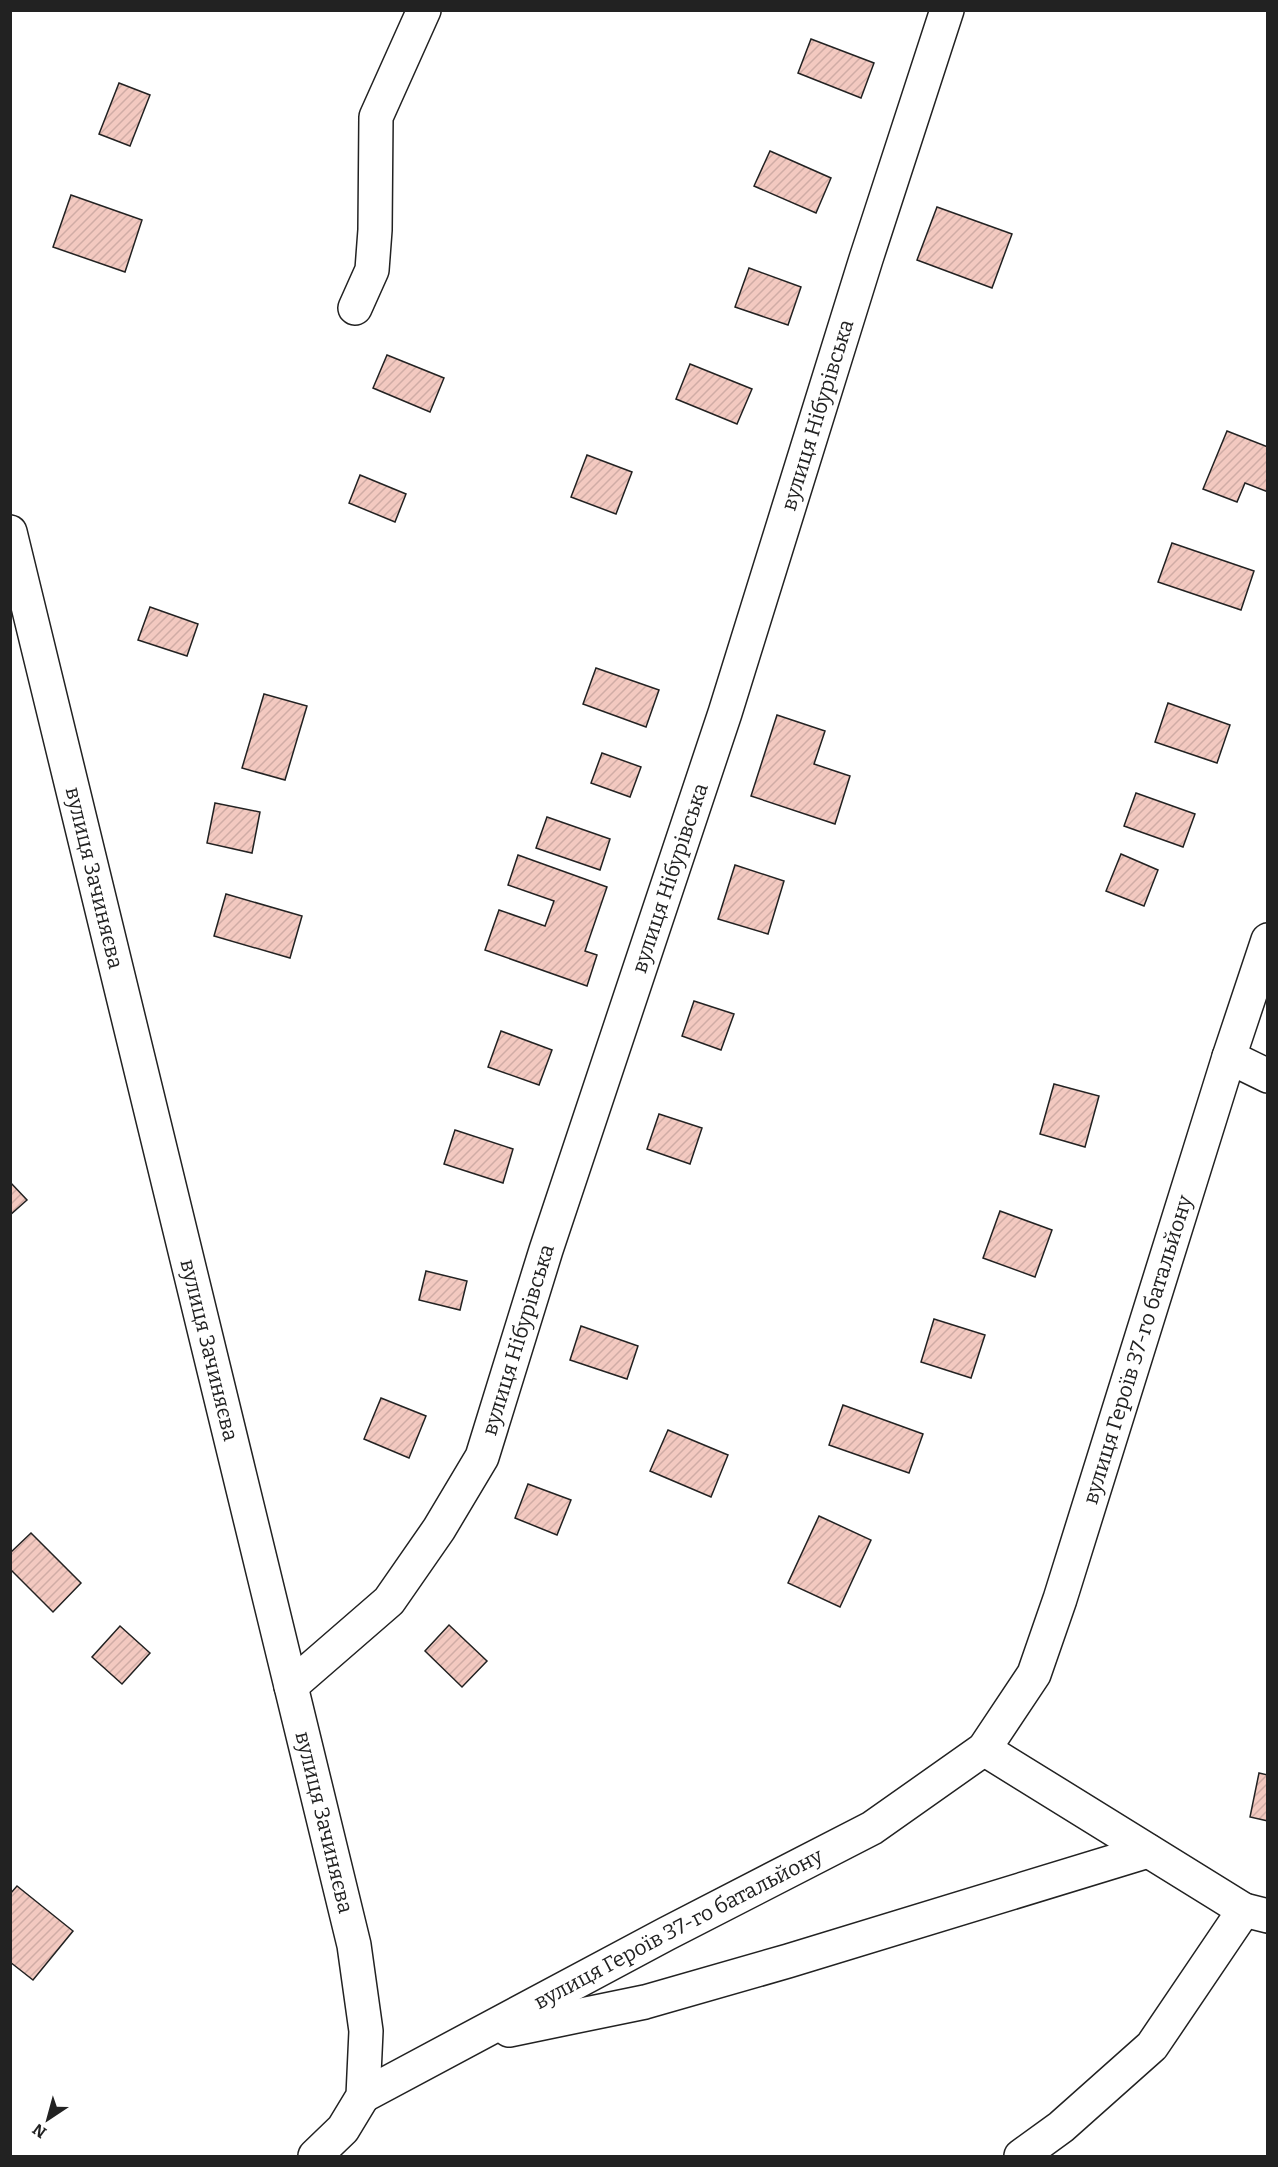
<svg xmlns="http://www.w3.org/2000/svg" width="1278" height="2167" font-family="Bitter,serif">
<style>
.building{fill:url(#building-hatch);stroke:#222;stroke-width:1.5}
.lines{fill:none;stroke-linecap:round;stroke-linejoin:round}
.minor-casing{stroke:#222;stroke-width:36}
.major-casing{stroke:#222;stroke-width:36}
.minor{stroke:#fff;stroke-width:33}
.major{stroke:#fff;stroke-width:33}
.labels{text-anchor:middle;dominant-baseline:central;stroke-width:4.5;stroke-linejoin:round;paint-order:stroke}
.street-label{font-size:21px;fill:#222;stroke:#fff}
</style>
<defs>
<pattern id="building-hatch" width="6" height="6" patternUnits="userSpaceOnUse" patternTransform="scale(1.5)"><rect width="6" height="6" fill="#f3c9c0"/><path d="M-1 1l2-2M0 6l6-6M5 7l2-2" fill="none" stroke="#d0aca5"/></pattern>
</defs>
<rect width="100%" height="100%" fill="#fff"/>
<g class="building">
<polygon points="811,39 874,63 861,98 798,73"/>
<polygon points="119,83 150,95 130,146 99,134"/>
<polygon points="770,151 831,178 816,213 754,186"/>
<polygon points="71,195 142,220 125,272 53,247"/>
<polygon points="937,207 1012,234 992,288 917,260"/>
<polygon points="749,268 801,287 788,325 735,307"/>
<polygon points="387,355 444,378 430,412 373,388"/>
<polygon points="690,364 752,389 737,424 676,399"/>
<polygon points="1227,431 1268,447 1268,492 1245,483 1237,502 1203,489"/>
<polygon points="587,455 632,472 616,514 571,497"/>
<polygon points="360,475 406,494 395,522 349,503"/>
<polygon points="1172,543 1254,571 1241,610 1158,582"/>
<polygon points="150,607 198,624 187,656 138,640"/>
<polygon points="596,668 659,690 646,727 583,704"/>
<polygon points="264,694 307,706 285,780 242,768"/>
<polygon points="1168,703 1230,725 1217,763 1155,742"/>
<polygon points="777,715 825,731 814,764 850,776 835,824 751,796"/>
<polygon points="602,753 641,767 630,797 591,783"/>
<polygon points="1136,793 1195,814 1183,847 1124,826"/>
<polygon points="215,803 260,812 252,853 207,843"/>
<polygon points="547,817 610,839 600,870 536,848"/>
<polygon points="1121,854 1158,870 1144,906 1106,891"/>
<polygon points="518,855 607,887 585,951 597,955 587,986 485,950 499,910 545,926 554,901 508,885"/>
<polygon points="735,865 784,881 768,934 718,919"/>
<polygon points="226,894 302,916 290,958 214,936"/>
<polygon points="694,1001 734,1014 721,1050 682,1036"/>
<polygon points="501,1031 552,1050 539,1085 488,1067"/>
<polygon points="1054,1084 1099,1096 1085,1147 1040,1134"/>
<polygon points="659,1114 702,1128 690,1164 647,1149"/>
<polygon points="455,1130 513,1149 503,1183 444,1164"/>
<polygon points="10,1182 27,1200 10,1215"/>
<polygon points="1000,1211 1052,1230 1035,1277 983,1258"/>
<polygon points="426,1271 467,1281 460,1310 419,1300"/>
<polygon points="934,1319 985,1335 971,1378 921,1362"/>
<polygon points="581,1326 638,1346 627,1379 570,1360"/>
<polygon points="381,1398 426,1416 409,1458 364,1439"/>
<polygon points="843,1405 923,1434 909,1473 829,1445"/>
<polygon points="668,1430 728,1455 711,1497 650,1471"/>
<polygon points="528,1484 571,1500 557,1535 515,1518"/>
<polygon points="819,1516 871,1540 840,1607 788,1583"/>
<polygon points="31,1533 81,1583 53,1612 10,1569 10,1553"/>
<polygon points="449,1625 487,1661 462,1687 425,1651"/>
<polygon points="120,1626 150,1653 122,1684 92,1657"/>
<polygon points="1259,1773 1268,1775 1268,1821 1250,1817"/>
<polygon points="17,1886 73,1931 33,1980 10,1962 10,1894"/>
</g>
<g class="lines">
<g class="minor-casing">
<g id="minor">
<polyline points="355,308 372,270 375,230 376,117 424,10"/>
<polyline points="1229,1057 1268,1076"/>
<path id="s1" d="M291,1686l98,-85 50,-72 43,-72 64,-207 179,-537 141,-454 81,-249"/>
<polyline points="984,1749 1244,1910 1268,1916"/>
<polyline points="509,2030 645,2002 788,1961 1148,1851"/>
<path id="s2" d="M363,2096l303,-162 206,-106 112,-79 50,-75 26,-75 169,-542 39,-117"/>
<polyline points="1021,2156 1061,2127 1152,2046 1244,1910"/>
</g>
</g>
<g class="major-casing">
<g id="major">
<path id="s3" d="M10,532l344,1413 12,86 -3,65 -20,33 -28,27"/>
</g>
</g>
<use href="#minor" class="minor"/>
<use href="#major" class="major"/>
</g>
<g class="labels">
<g class="street-label">
<text stroke="none"><textPath href="#s1" startOffset="1396">вулиця Нібурівська</textPath></text>
<text stroke="none"><textPath href="#s3" startOffset="356">вулиця Зачиняєва</textPath></text>
<text stroke="none"><textPath href="#s1" startOffset="910">вулиця Нібурівська</textPath></text>
<text stroke="none"><textPath href="#s1" startOffset="424">вулиця Нібурівська</textPath></text>
<text stroke="none"><textPath href="#s3" startOffset="842">вулиця Зачиняєва</textPath></text>
<text stroke="none"><textPath href="#s2" startOffset="1143">вулиця Героїв 37-го батальйону</textPath></text>
<text stroke="none"><textPath href="#s3" startOffset="1328">вулиця Зачиняєва</textPath></text>
<text stroke="none"><textPath href="#s2" startOffset="357">вулиця Героїв 37-го батальйону</textPath></text>
</g>
</g>
<rect width="1278" height="2167" fill="none" stroke="#222222" stroke-width="24"/>
<g transform="translate(48 2119) rotate(216)" stroke="#ffffff" stroke-width="4.5" paint-order="stroke">
<path d="M0-4.5L10 22L0 15L-10 22Z" fill="#222222"/>
<text y="-9" font-size="16" font-weight="bold" text-anchor="middle" fill="#222222">N</text>
</g>
</svg>
